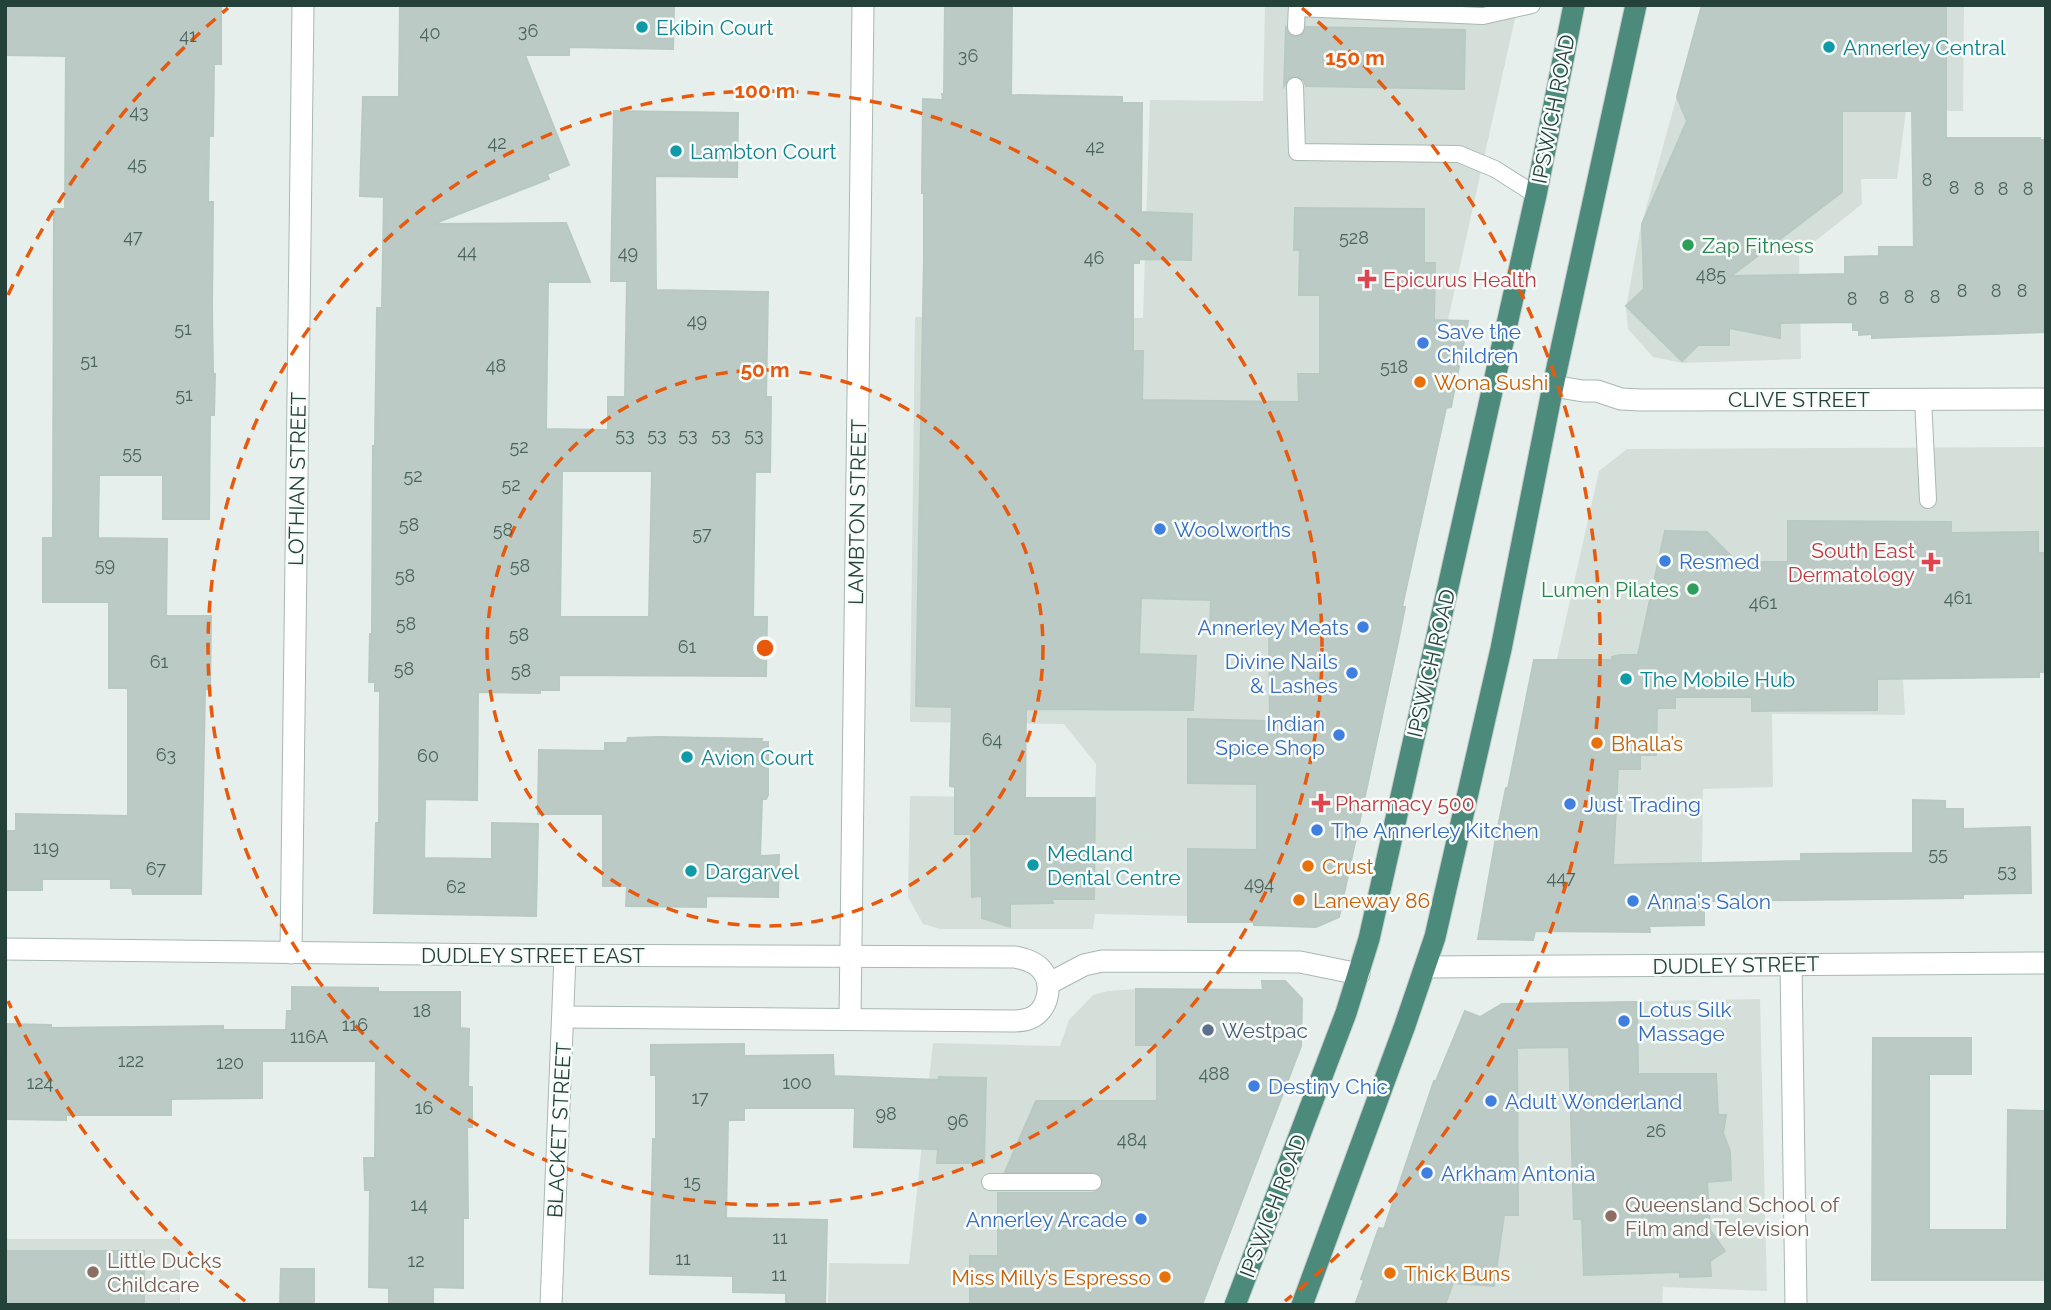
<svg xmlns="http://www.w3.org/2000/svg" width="2051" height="1310" font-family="Raleway,sans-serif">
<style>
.built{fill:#d4dfda}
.building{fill:#bbcac4;stroke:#b8c9c2;stroke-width:2;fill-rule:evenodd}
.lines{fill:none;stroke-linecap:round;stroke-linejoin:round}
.service-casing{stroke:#a8b8b2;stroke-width:18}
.minor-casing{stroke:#a8b8b2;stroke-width:23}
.trunk-casing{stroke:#c2cac8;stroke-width:23}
.service{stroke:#fff;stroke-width:16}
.minor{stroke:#fff;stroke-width:21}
.trunk{stroke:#4c8a7c;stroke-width:21}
.ring{fill:none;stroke:#e8590c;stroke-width:3.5;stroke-dasharray:12 9}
.culture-dot{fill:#0f9aa8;stroke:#f7fbf9;stroke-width:2.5}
.leisure-dot{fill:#2e9e5b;stroke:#f7fbf9;stroke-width:2.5}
.health-dot{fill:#e0444e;stroke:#f7fbf9;stroke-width:2.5}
.shop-dot{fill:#3f7fe0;stroke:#f7fbf9;stroke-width:2.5}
.food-dot{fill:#e8710a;stroke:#f7fbf9;stroke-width:2.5}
.service-dot{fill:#5c6f8a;stroke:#f7fbf9;stroke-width:2.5}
.education-dot{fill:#8d6e63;stroke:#f7fbf9;stroke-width:2.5}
.labels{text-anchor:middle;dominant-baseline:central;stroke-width:5;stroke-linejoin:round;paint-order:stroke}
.number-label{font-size:18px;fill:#4a645c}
.culture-label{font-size:21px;fill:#0d838f;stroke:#f7fbf9;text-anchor:start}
.street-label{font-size:21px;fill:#24423a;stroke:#f7fbf9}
.leisure-label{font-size:21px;fill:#27864d;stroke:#f7fbf9;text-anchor:start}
.health-label{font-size:21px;fill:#be3a42;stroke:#f7fbf9;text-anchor:start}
.shop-label{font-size:21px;fill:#366cbe;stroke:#f7fbf9;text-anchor:start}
.food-label{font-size:21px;fill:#c56008;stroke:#f7fbf9;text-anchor:start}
.service-label{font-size:21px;fill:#4e5e75;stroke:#f7fbf9;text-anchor:start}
.education-label{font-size:21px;fill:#785e54;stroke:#f7fbf9;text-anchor:start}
.centre{fill:#e8590c;stroke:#f7fbf9;stroke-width:3.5}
.ring-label{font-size:21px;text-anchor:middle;font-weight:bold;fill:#e8590c;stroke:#f7fbf9;stroke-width:5;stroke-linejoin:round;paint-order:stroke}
</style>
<rect width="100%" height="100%" fill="#e6efeb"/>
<g class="built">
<polygon points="1265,5 1518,5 1429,405 1254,922 1188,922 1187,916 1095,914 1093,929 940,929 923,924 908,897 910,796 1095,798 1096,764 1064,724 910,722 915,317 1143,318 1150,100 1263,101"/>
<polygon points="1702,5 1964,5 1963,111 1906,111 1897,179 1861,179 1862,204 1799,254 1801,359 1683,363 1653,357 1628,329 1626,308 1640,230"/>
<polygon points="2046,447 2046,553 2038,552 2039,677 1903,679 1905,715 1772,714 1773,787 1703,789 1702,863 1648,864 1650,932 1496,931 1599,471 1627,449"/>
<polygon points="1136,989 1263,990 1181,1305 828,1305 829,1263 909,1264 933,1043 1060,1046 1069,1020 1093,995 1108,991"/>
<polygon points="1760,999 1767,1291 1663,1287 1662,1305 1374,1305 1502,1004"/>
<rect x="5" y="1239" width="175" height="66"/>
</g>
<g class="building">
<polygon points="5,5 221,5 221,64 214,64 213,136 209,136 208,202 213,202 212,308 213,374 215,374 214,415 210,415 209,519 163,519 163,475 99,475 98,538 167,539 166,616 211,616 210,689 205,689 201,894 133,894 132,888 111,888 111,879 42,879 42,890 5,890 5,831 16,831 16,814 128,816 128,688 109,688 109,602 43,602 43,538 53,538 54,209 65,209 66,56 5,55"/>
<path d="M400,5h274l-1,44 -104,-2v8h-44l44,110 -22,9 2,5 -116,45 133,-1 24,59h-42l-2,147 62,1v-33h17l2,-116h-16l3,-170 124,2 -1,64 -82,-1 1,114 112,2 -2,105h5l-1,75h-15l-2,145h14l-1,59 -207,-1v15h-19v3l-62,-1 -1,108 -52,-1 -1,59 68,1v-36l46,1 -2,92 -162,-3 2,-90h3l1,-132h-5v-9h-6l1,-48h2l1,-188h2l2,-138h5l2,-111 -24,-1 3,-99h36zM562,471h90l-3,146h-89z"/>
<polygon points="945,5 1012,5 1011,95 1122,97 1122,103 1142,103 1141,212 1192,214 1191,260 1139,259 1139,263 1133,263 1133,351 1143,351 1142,400 1299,402 1298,374 1320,374 1320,295 1299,295 1300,250 1294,250 1295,208 1424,209 1424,263 1435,263 1434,320 1468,321 1451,407 1446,408 1402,607 1405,607 1398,642 1339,917 1316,927 1254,925 1254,922 1188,922 1188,849 1257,850 1257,784 1188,783 1188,719 1270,721 1269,632 1210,629 1211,600 1141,598 1139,654 1196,656 1193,710 1026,709 1025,798 1095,798 1094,899 1052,899 1053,903 1010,904 1010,927 982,918 982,896 972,897 971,834 955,834 955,787 950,786 952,707 916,706 924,256 924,193 922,193 923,99 943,100 942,94 944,94"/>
<path d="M1702,5h244v133h94v2h6v192l-174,6v-4l-13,1v-5h-6v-8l-73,1v15l-51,-10v17h-31l-16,16 -56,-55 18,-17 -2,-65 45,-103 -10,-24zM1842,111h70l2,136h-35v9l-34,1v17l-114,2 111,-84z"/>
<polygon points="1306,27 1465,30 1464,89 1306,86 1304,80 1295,76 1289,78 1284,86 1286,28 1290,35 1296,37 1304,33"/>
<polygon points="1788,521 1951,522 1951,533 2038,532 2038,553 2046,553 2046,672 2039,672 2039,677 1877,679 1877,710 1752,711 1752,697 1675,697 1675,708 1657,708 1656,755 1640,755 1640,769 1618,769 1613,865 1801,861 1801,854 1913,853 1913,800 1945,801 1945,809 1963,809 1963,829 2030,827 2031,893 1963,894 1963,898 1704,901 1704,925 1649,926 1650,932 1535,931 1533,940 1478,939 1497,832 1506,788 1508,788 1534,660 1612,660 1612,657 1619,655 1638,655 1665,531 1707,532 1737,562 1788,562"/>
<polygon points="659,737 762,739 761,742 768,742 768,795 766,799 762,799 760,856 779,855 778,897 706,896 706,907 626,906 627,886 603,886 603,814 538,814 539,750 605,751 605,743 627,743 628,738"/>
<polygon points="1262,981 1285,981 1302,999 1301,1046 1202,1305 970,1305 970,1256 998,1256 998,1193 1093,1193 1102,1187 1102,1177 1094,1172 1005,1172 1036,1101 1157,1101 1157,1045 1136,1045 1136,989 1263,990"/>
<polygon points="292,987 378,988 378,992 460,992 460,1028 469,1029 468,1087 472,1087 472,1127 467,1127 468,1218 463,1218 463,1288 433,1287 433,1305 389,1305 389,1288 369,1287 370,1190 365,1190 364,1158 375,1158 376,1061 262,1061 262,1098 171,1099 171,1115 66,1115 66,1120 6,1119 7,1024 51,1025 51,1028 223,1026 223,1030 286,1030 287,1011 292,1011"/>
<polygon points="1637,1002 1638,1074 1716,1074 1718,1115 1726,1115 1723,1133 1730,1151 1731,1180 1707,1182 1710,1230 1725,1251 1710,1261 1711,1276 1680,1277 1680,1272 1584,1275 1582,1219 1574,1219 1569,1047 1517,1048 1518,1215 1504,1215 1494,1286 1453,1283 1445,1305 1355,1305 1364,1280 1361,1279 1379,1228 1384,1229 1434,1081 1436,1081 1465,1011 1480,1017 1502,1004"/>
<polygon points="1873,1038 1971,1038 1971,1074 1929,1074 1929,1230 2007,1230 2008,1110 2046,1111 2046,1280 1872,1280"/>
<polygon points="744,1044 744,1056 833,1055 834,1076 939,1080 939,1077 986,1078 984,1163 937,1163 938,1149 854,1147 855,1108 744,1108 744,1120 728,1120 726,1218 827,1220 825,1305 786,1305 786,1293 733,1292 733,1276 650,1274 653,1139 656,1139 656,1075 651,1075 651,1045"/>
<rect x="6" y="1251" width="138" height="54"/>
<polygon points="281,1269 314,1269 314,1305 280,1305"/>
</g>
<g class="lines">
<g class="service-casing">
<g id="service">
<polyline points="1297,8 1483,16 1532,5"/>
<polyline points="1296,27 1297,5"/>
<polyline points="1295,86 1297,152 1459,154 1495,169 1536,195"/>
<polyline points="1923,399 1928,500"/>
<polyline points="990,1182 1093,1182"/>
</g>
</g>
<g class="minor-casing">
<g id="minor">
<polyline points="1553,386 1583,391 1597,391 1621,399 1641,400 2046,399"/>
<path d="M5,949l503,6 507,2c9,2 18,4 25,11 15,15 8,45 -12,51 -6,2 -12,2 -17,2l-447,-4"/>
<polyline points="291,953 303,5"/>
<polyline points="1791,964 1796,1305"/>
<polyline points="1426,967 2046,963"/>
<polyline points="1048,984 1084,965 1102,961 1300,962 1359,974"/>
<polyline points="850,1019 863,5"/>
<polyline points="551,1305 565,956"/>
</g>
</g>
<g class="trunk-casing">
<g id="trunk">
<polyline points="1235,1305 1346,1013 1369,939 1536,195 1574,5"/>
<polyline points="1302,1305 1405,1025 1435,937 1501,649 1553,386 1636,5"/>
</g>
</g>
<use href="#service" class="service"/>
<use href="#minor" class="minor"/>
<use href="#trunk" class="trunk"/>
</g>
<g class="ring">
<circle cx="765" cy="648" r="278"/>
<circle cx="765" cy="648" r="557"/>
<path d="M245 1301A835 835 0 0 1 8 1001M8 295A835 835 0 0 1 228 8M1302 8A835 835 0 0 1 1285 1301"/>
</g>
<g class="culture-dot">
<circle cx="642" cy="27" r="7"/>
<circle cx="1829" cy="47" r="7"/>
<circle cx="676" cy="151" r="7"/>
<circle cx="1626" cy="679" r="7"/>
<circle cx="687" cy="757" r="7"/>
<circle cx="1033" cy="865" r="7"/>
<circle cx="691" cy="871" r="7"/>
</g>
<g class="leisure-dot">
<circle cx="1688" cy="245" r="7"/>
<circle cx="1693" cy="589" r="7"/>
</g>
<g class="health-dot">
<path d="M1363.5 268.5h7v7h7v7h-7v7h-7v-7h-7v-7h7z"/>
<path d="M1927.5 551.5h7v7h7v7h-7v7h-7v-7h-7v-7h7z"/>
<path d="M1317.5 792.5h7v7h7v7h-7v7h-7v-7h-7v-7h7z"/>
</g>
<g class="shop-dot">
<circle cx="1423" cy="343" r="7"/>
<circle cx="1160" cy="529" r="7"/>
<circle cx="1665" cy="561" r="7"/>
<circle cx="1363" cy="627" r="7"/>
<circle cx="1352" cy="673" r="7"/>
<circle cx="1339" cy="735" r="7"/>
<circle cx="1570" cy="804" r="7"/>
<circle cx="1317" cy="830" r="7"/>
<circle cx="1633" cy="901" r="7"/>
<circle cx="1624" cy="1021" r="7"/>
<circle cx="1254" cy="1086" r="7"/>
<circle cx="1491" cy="1101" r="7"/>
<circle cx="1427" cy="1173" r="7"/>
<circle cx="1141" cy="1219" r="7"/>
</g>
<g class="food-dot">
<circle cx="1420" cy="382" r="7"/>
<circle cx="1597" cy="743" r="7"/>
<circle cx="1308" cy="866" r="7"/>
<circle cx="1299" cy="900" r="7"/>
<circle cx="1390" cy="1273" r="7"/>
<circle cx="1165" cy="1277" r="7"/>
</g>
<circle class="service-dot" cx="1208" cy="1030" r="7"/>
<g class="education-dot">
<circle cx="1611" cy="1216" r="7"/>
<circle cx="93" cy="1272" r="7"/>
</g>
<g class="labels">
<g class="number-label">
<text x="528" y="30">36</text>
<text x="430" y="32">40</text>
<text x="188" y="35">41</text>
<text x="968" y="55">36</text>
<text x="139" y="111">43</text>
<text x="497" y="142">42</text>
<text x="1095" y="146">42</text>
<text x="137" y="163">45</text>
<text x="1927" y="179">8</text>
<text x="1954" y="187">8</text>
<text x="1979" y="188">8</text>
<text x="2003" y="188">8</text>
<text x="2028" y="188">8</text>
<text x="133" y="236">47</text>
<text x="1354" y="237">528</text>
<text x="467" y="251">44</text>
<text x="628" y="252">49</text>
<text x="1094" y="257">46</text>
<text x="1711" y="274">485</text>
<text x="1962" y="290">8</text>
<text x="1996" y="290">8</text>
<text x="2022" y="290">8</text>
<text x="1909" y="296">8</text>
<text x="1935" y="296">8</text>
<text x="1884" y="297">8</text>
<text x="1852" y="298">8</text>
<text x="697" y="320">49</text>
<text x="183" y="328">51</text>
<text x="89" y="360">51</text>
<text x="496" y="365">48</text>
<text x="1394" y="366">518</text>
<text x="184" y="394">51</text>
<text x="625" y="434">53</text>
<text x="657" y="434">53</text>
<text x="688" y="434">53</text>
<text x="721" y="434">53</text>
<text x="754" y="434">53</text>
<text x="519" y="446">52</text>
<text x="132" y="452">55</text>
<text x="413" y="475">52</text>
<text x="511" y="484">52</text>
<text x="409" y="524">58</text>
<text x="503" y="529">58</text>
<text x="702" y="533">57</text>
<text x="105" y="564">59</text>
<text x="520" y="565">58</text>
<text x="405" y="575">58</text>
<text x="1958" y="597">461</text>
<text x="1763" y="602">461</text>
<text x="406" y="623">58</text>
<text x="519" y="634">58</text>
<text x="687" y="646">61</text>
<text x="159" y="661">61</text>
<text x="404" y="668">58</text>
<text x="521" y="670">58</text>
<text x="992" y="739">64</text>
<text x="166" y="754">63</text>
<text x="428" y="755">60</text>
<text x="46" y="847">119</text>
<text x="1938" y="853">55</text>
<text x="156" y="868">67</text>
<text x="2007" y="870">53</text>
<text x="1561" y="877">447</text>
<text x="1259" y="883">494</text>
<text x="456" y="886">62</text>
<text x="422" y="1010">18</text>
<text x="355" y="1024">116</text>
<text x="309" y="1036">116A</text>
<text x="131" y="1060">122</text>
<text x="230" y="1062">120</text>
<text x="1214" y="1073">488</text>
<text x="40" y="1082">124</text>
<text x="797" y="1082">100</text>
<text x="700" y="1097">17</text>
<text x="424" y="1107">16</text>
<text x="886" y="1113">98</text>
<text x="958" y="1120">96</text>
<text x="1656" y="1130">26</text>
<text x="1132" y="1139">484</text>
<text x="692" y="1181">15</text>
<text x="419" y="1204">14</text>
<text x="780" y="1237">11</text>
<text x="683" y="1258">11</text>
<text x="416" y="1260">12</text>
<text x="779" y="1274">11</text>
</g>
<g class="culture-label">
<text x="656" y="27">Ekibin Court</text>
<text x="1843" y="47">Annerley Central</text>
<text x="690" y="151">Lambton Court</text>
<text x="1640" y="679">The Mobile Hub</text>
<text x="701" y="757">Avion Court</text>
<text x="1047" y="853">Medland<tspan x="1047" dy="24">Dental Centre</tspan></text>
<text x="705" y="871">Dargarvel</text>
</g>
<g class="street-label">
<text transform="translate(1553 109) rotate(-79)">IPSWICH ROAD</text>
<text x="1799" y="399">CLIVE STREET</text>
<text transform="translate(297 479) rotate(-89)">LOTHIAN STREET</text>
<text transform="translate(857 512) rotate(-89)">LAMBTON STREET</text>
<text transform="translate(1431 663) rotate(-77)">IPSWICH ROAD</text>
<text x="533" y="955">DUDLEY STREET EAST</text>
<text transform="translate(1736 965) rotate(-1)">DUDLEY STREET</text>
<text transform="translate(559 1130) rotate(-87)">BLACKET STREET</text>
<text transform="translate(1273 1206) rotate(-69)">IPSWICH ROAD</text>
</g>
<g class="leisure-label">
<text x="1702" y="245">Zap Fitness</text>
<text x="1679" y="589" text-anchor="end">Lumen Pilates</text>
</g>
<g class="health-label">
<text x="1383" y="279">Epicurus Health</text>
<text x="1915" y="550" text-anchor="end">South East<tspan x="1915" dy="24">Dermatology</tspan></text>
<text x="1335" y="803">Pharmacy 500</text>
</g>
<g class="shop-label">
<text x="1437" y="331">Save the<tspan x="1437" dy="24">Children</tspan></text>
<text x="1174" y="529">Woolworths</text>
<text x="1679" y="561">Resmed</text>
<text x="1349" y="627" text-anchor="end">Annerley Meats</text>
<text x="1338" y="661" text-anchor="end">Divine Nails<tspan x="1338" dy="24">&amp; Lashes</tspan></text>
<text x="1325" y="723" text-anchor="end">Indian<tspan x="1325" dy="24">Spice Shop</tspan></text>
<text x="1584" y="804">Just Trading</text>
<text x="1331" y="830">The Annerley Kitchen</text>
<text x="1647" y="901">Anna's Salon</text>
<text x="1638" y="1009">Lotus Silk<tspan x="1638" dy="24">Massage</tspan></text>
<text x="1268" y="1086">Destiny Chic</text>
<text x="1505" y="1101">Adult Wonderland</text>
<text x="1441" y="1173">Arkham Antonia</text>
<text x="1127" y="1219" text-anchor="end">Annerley Arcade</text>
</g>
<g class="food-label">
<text x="1434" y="382">Wona Sushi</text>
<text x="1611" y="743">Bhalla’s</text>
<text x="1322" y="866">Crust</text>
<text x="1313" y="900">Laneway 86</text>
<text x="1404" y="1273">Thick Buns</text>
<text x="1151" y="1277" text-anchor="end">Miss Milly’s Espresso</text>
</g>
<g class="service-label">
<text x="1222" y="1030">Westpac</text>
</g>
<g class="education-label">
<text x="1625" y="1204">Queensland School of<tspan x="1625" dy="24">Film and Television</tspan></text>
<text x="107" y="1260">Little Ducks<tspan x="107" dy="24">Childcare</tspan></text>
</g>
</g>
<circle cx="765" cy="648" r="10" class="centre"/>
<g class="ring-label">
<text x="1355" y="65">150 m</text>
<text x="765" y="98">100 m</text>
<text x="765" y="377">50 m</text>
</g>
<rect width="2051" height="1310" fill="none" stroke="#24423a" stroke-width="14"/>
</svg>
